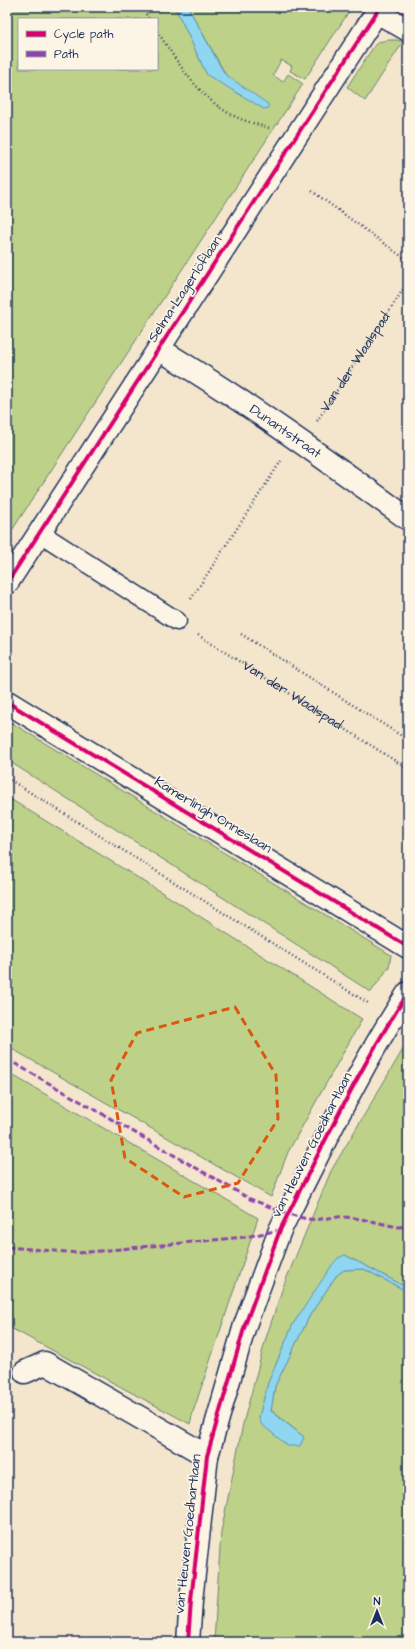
<svg xmlns="http://www.w3.org/2000/svg" width="415" height="1649" font-family="'Architects Daughter',sans-serif">
<style>
.green{fill:#bdd288;stroke:#6c8073;fill-rule:evenodd}
.water{fill:#8fd6f1;stroke:#6193b6}
.lines{fill:none;stroke-linecap:round;stroke-linejoin:round}
.lane-casing{stroke:#1b2f5e;stroke-width:21}
.street-casing{stroke:#1b2f5e;stroke-width:25}
.path{stroke:#1b2f5e;stroke-width:2.5;stroke-dasharray:1 3;stroke-linecap:butt}
.lane{stroke:#fcf5e5;stroke-width:18}
.street{stroke:#fcf5e5;stroke-width:22}
.quiet{stroke:#8e44ad;stroke-width:3;stroke-dasharray:6 3;stroke-linecap:butt}
.cycleway-casing{stroke:#fcf5e5;stroke-width:6}
.cycleway{stroke:#d6006c;stroke-width:4}
.marked{fill:none;stroke:#de5710;stroke-width:3;stroke-dasharray:8 5;stroke-linejoin:round}
.labels{text-anchor:middle;dominant-baseline:central;stroke-width:3.5;stroke-linejoin:round;paint-order:stroke}
.street-label{font-size:14px;fill:#1b2f5e;stroke:#fcf5e5}
</style>
<rect width="100%" height="100%" fill="#f4e6cd"/>
<filter id="ink" filterUnits="userSpaceOnUse"><feTurbulence type="fractalNoise" baseFrequency=".025" numOctaves="2"/><feDisplacementMap in="SourceGraphic" scale="8" xChannelSelector="R" yChannelSelector="G"/><feConvolveMatrix kernelMatrix="1 2 1 2 8 2 1 2 1" color-interpolation-filters="sRGB"/></filter>
<g filter="url(#ink)">
<g class="green">
<path d="M7,7h168l32,68h19l-38,-68h164l-47,72 -15,-8 2,-5 -11,-6 -8,15 10,7 5,-8 15,10 -296,454zM19,19h138v50h-138z"/>
<polygon points="387,40 397,40 403,42 365,101 347,87 374,46 378,42"/>
<polygon points="7,720 391,955 389,967 371,992 7,760"/>
<polygon points="7,797 174,900 362,1019 288,1152 271,1197 7,1046"/>
<polygon points="408,1041 408,1288 345,1255 293,1324 268,1383 259,1417 304,1437 271,1410 275,1386 310,1315 336,1276 344,1270 364,1269 408,1292 408,1642 214,1642 221,1532 243,1424 266,1338 283,1287 331,1171"/>
<polygon points="7,1072 258,1218 193,1412 190,1424 7,1326"/>
</g>
<g class="water">
<polygon points="175,7 188,7 223,71 226,75 268,104 268,108 264,109 207,75"/>
<polygon points="345,1255 408,1288 408,1292 364,1269 344,1270 336,1276 310,1315 275,1386 271,1411 304,1437 300,1446 288,1446 261,1424 259,1417 268,1383 293,1324 332,1265 338,1258"/>
</g>
<g class="lines">
<g class="lane-casing">
<polyline id="lane" points="40,533 177,621"/>
</g>
<g class="street-casing">
<g id="street">
<polyline points="377,12 408,30"/>
<path id="s3" d="M159,349c86,52 168,111 249,170"/>
<polyline points="7,583 380,7"/>
<polyline points="7,702 408,947"/>
<polyline points="25,1372 45,1363 207,1456"/>
<path d="M188,1642l3,-41 16,-145 38,-131 35,-95 8,-16c38,-75 74,-151 120,-221"/>
</g>
</g>
<g class="path">
<polyline points="142,7 149,19"/>
<path d="M157,31c20,30 41,66 75,84 11,6 25,9 37,13"/>
<polyline points="312,191 408,261"/>
<path id="s1" d="M317,421l91,-139"/>
<polyline points="191,599 281,461"/>
<polyline points="241,634 408,740"/>
<path id="s2" d="M198,635l210,134"/>
<polyline points="7,778 368,1003"/>
</g>
<use href="#lane" class="lane"/>
<use href="#street" class="street"/>
<g class="quiet">
<path d="M7,1059l243,140c19,7 37,16 58,20 12,2 24,-3 36,-2 18,1 37,7 55,10l9,-1"/>
<polyline points="7,1247 78,1253 245,1237 280,1230"/>
</g>
<g class="cycleway-casing">
<g id="cycleway">
<polyline points="7,583 380,7"/>
<polyline points="7,702 408,947"/>
<path d="M188,1642l3,-41 16,-145 38,-131 35,-95 8,-16c38,-75 74,-151 120,-221"/>
</g>
</g>
<use href="#cycleway" class="cycleway"/>
</g>
</g>
<path class="marked" d="M235,1007l41,68 2,44 -40,64 -54,14 -59,-39 -14,-78 26,-47z"/>
<g class="labels">
<g class="street-label">
<text transform="translate(185 289) rotate(-57)">Selma Lagerlöflaan</text>
<text stroke="none"><textPath href="#s1" startOffset="70">Van der Waalspad</textPath></text>
<text stroke="none"><textPath href="#s3" startOffset="151">Dunantstraat</textPath></text>
<text stroke="none"><textPath href="#s2" startOffset="112">Van der Waalspad</textPath></text>
<text transform="translate(213 815) rotate(31)">Kamerlingh Onneslaan</text>
<text transform="translate(312 1145) rotate(-63)">van Heuven Goedhartlaan</text>
<text transform="translate(188 1534) rotate(-84)">van Heuven Goedhartlaan</text>
</g>
</g>
<rect width="415" height="1649" fill="none" stroke="#fcf5e5" stroke-width="24"/>
<rect x="12" y="12" width="391" height="1625" fill="none" stroke="#1b2f5e" stroke-width="1.5" filter="url(#ink)"/>
<rect x="18" y="18" width="140" height="52" fill="#fcf5e5" stroke="#a2a6af"/>
<rect x="26" y="31" width="20" height="6" fill="#d6006c" stroke="#a2a6af"/>
<text x="54" y="38" font-size="12" fill="#1b2f5e">Cycle path</text>
<rect x="26" y="51" width="20" height="6" fill="#8e44ad" stroke="#a2a6af"/>
<text x="54" y="58" font-size="12" fill="#1b2f5e">Path</text>
<g transform="translate(377 1611)" stroke="#fcf5e5" stroke-width="3" paint-order="stroke">
<path d="M0-3L7 15L0 10L-7 15Z" fill="#1b2f5e"/>
<text y="-6" font-size="11" font-weight="bold" text-anchor="middle" fill="#1b2f5e">N</text>
</g>
</svg>
